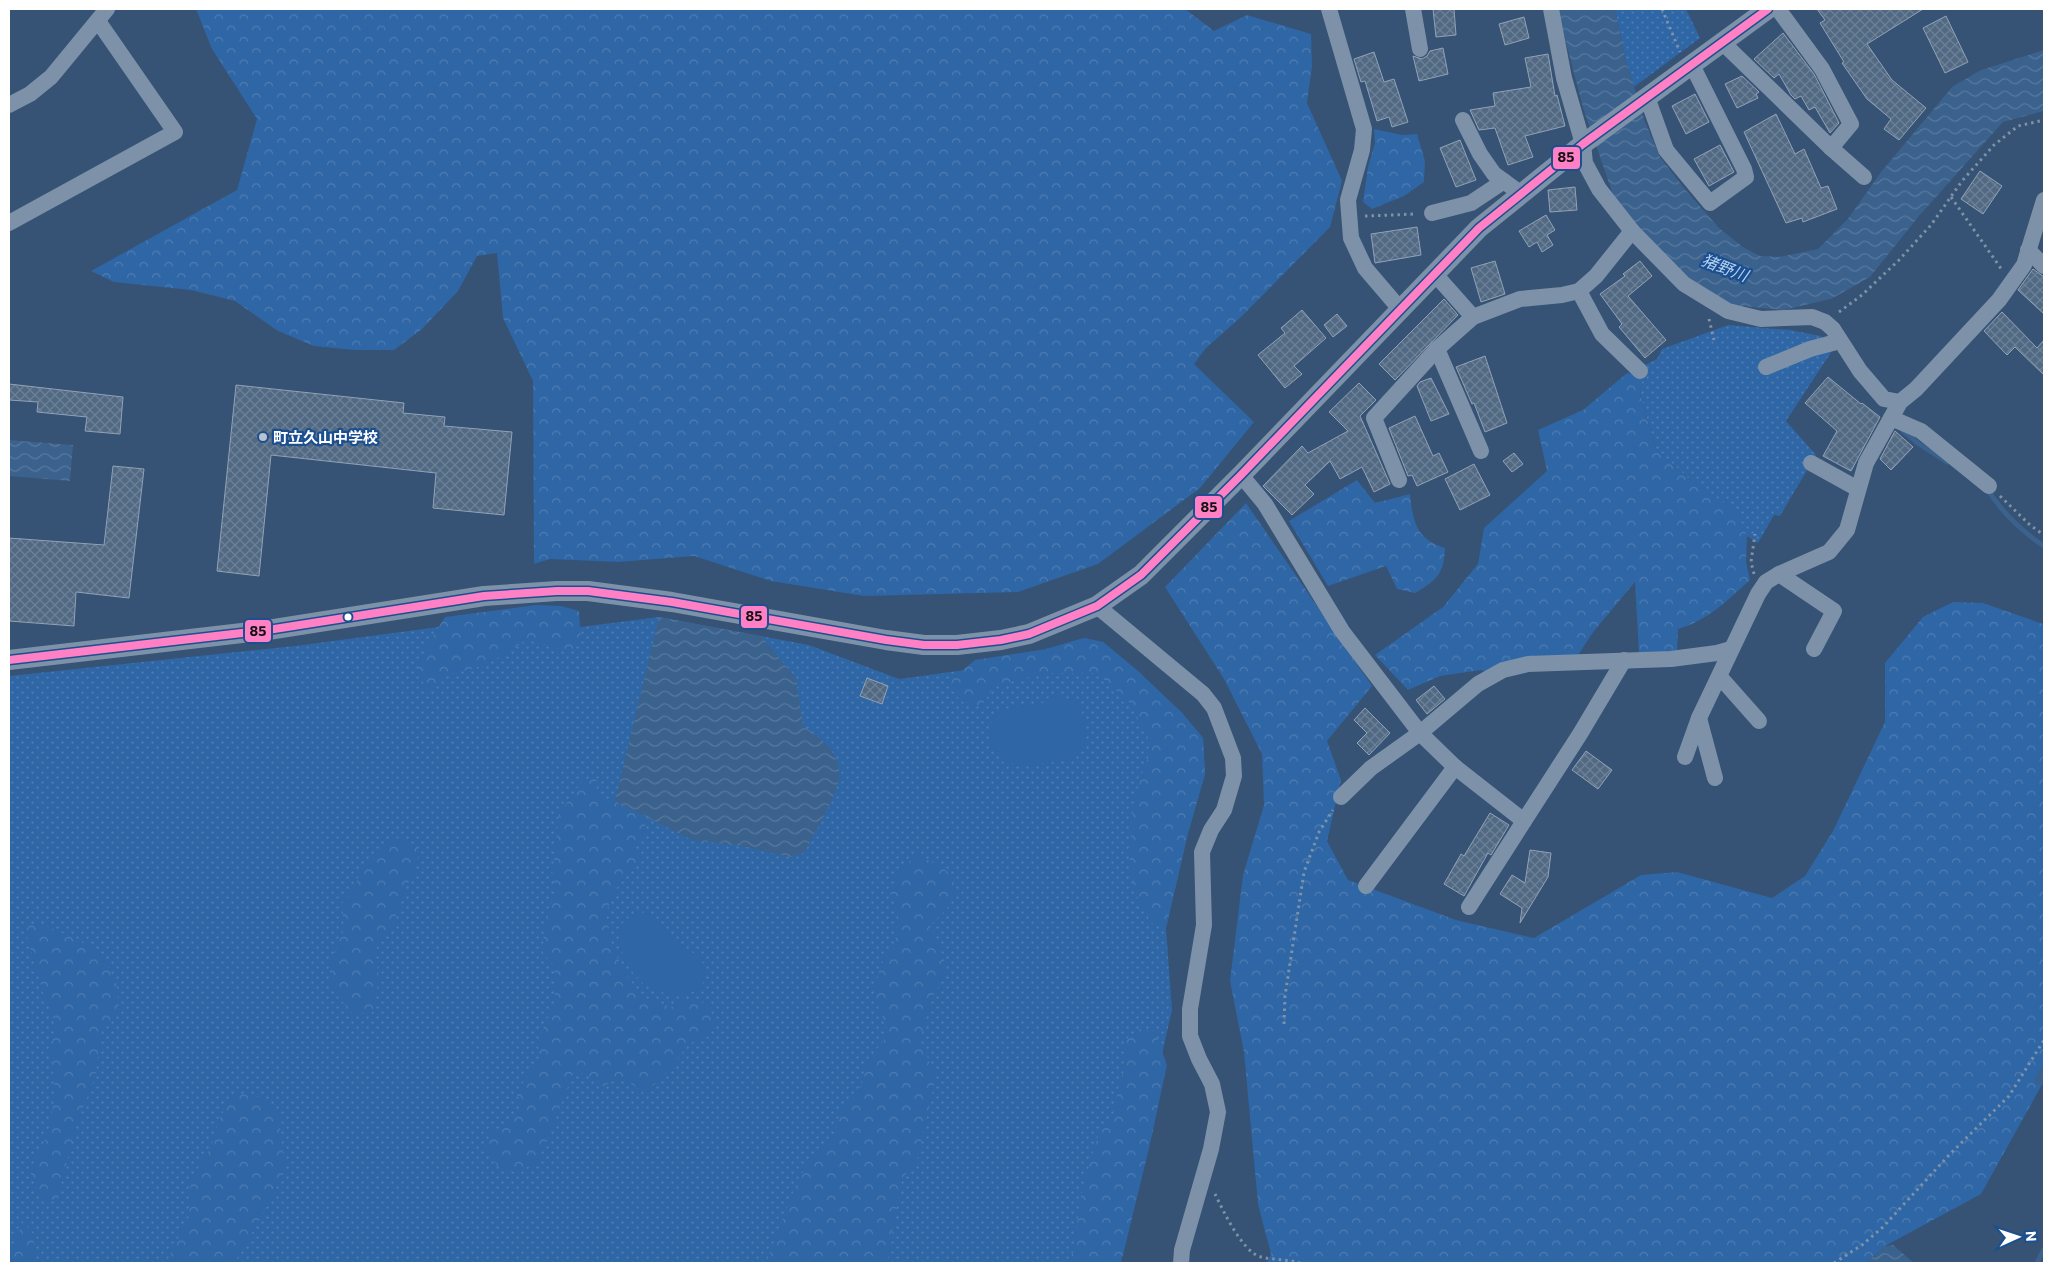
<svg xmlns="http://www.w3.org/2000/svg" width="2053" height="1272" font-family="Commissioner,'Noto Sans JP',sans-serif">
<style>
.green{fill:url(#green-dots)}
.forest{fill:url(#forest-crowns)}
.pitch{fill:#2f66a5}
.water{fill:url(#water-waves)}
.lines{fill:none;stroke-linecap:round;stroke-linejoin:round}
.stream{stroke:#3b618d;stroke-width:5}
.building{fill:url(#building-cross-hatch);stroke:#92a2b6}
.path{stroke:#7d92a8;stroke-width:3;stroke-dasharray:2.5 4;stroke-linecap:butt}
.minor{stroke:#7d92a8;stroke-width:16}
.tertiary{stroke:#7d92a8;stroke-width:20}
.bus-1-casing{stroke:#1b4f8f;stroke-width:11}
.bus-1{stroke:#ff80c5;stroke-width:8}
.poi-dot{fill:#b9c2ce;stroke:#1b4f8f;stroke-width:2}
.bus-dot{fill:#fff;stroke:#1b4f8f;stroke-width:2}
.labels{text-anchor:middle;dominant-baseline:central;stroke-width:4.5;stroke-linejoin:round;paint-order:stroke}
.poi-label{font-size:15px;font-weight:bold;fill:#fff;stroke:#1b4f8f;text-anchor:start}
.water-label{font-size:16px;font-style:italic;fill:#b5d3f5;stroke:#1b4f8f}
.line-badge{stroke:#1b4f8f;stroke-width:2}
.pale-badge-label{font-size:14px;text-anchor:middle;font-weight:bold;fill:#111}
</style>
<defs>
<pattern id="green-dots" width="8" height="8" patternUnits="userSpaceOnUse" patternTransform="scale(1.25)"><rect width="8" height="8" fill="#2f66a5"/><path d="M2 2h.1M6 6h.1" fill="none" stroke="#4e7db2" stroke-width="1.8" stroke-linecap="round"/></pattern>
<pattern id="forest-crowns" width="20" height="18" patternUnits="userSpaceOnUse" patternTransform="scale(1.25)"><rect width="20" height="18" fill="#2f66a5"/><path d="M2 6a3 3 0 1 1 6 0M12 15a3 3 0 1 1 6 0" fill="none" stroke="#4e7db2"/></pattern>
<pattern id="water-waves" width="16" height="10" patternUnits="userSpaceOnUse" patternTransform="scale(1.25)"><rect width="16" height="10" fill="#3b618d"/><path d="M0 5q4-4 8 0t8 0" fill="none" stroke="#58799e"/></pattern>
<pattern id="building-cross-hatch" width="8" height="8" patternUnits="userSpaceOnUse" patternTransform="scale(1.25)"><rect width="8" height="8" fill="#526984"/><path d="M0 0l8 8M0 8l8-8" fill="none" stroke="#6c8096"/></pattern>
</defs>
<rect width="100%" height="100%" fill="#365274"/>
<g class="green">
<polygon points="1615,9 1686,9 1700,38 1634,87 1626,61"/>
<polygon points="1728,325 1790,330 1821,336 1832,351 1786,421 1816,455 1780,516 1774,515 1758,543 1747,536 1736,512 1690,480 1656,449 1640,394 1643,376 1643,366 1657,359 1662,349"/>
<polygon points="536,614 580,627 659,617 809,645 899,679 987,667 1084,638 1103,642 1139,672 1182,713 1203,738 1205,774 1188,833 1166,928 1172,1010 1150,1108 1121,1263 9,1263 9,676 295,646"/>
</g>
<g class="forest">
<polygon points="196,9 1185,9 1214,31 1247,15 1311,34 1312,66 1307,103 1342,181 1330,227 1241,317 1206,348 1194,364 1254,422 1200,488 1098,564 1018,592 864,596 771,581 694,556 618,562 550,559 534,564 533,381 503,318 497,253 477,256 458,291 422,329 394,350 354,350 314,346 278,331 235,301 191,290 114,282 91,271 237,190 257,119 212,49"/>
<polygon points="1374,129 1402,135 1417,134 1425,161 1424,182 1404,196 1372,209 1363,202 1368,167 1375,143"/>
<path d="M1627,373l16,3 -3,18 16,55 34,31 47,32 10,24 -1,26 4,18c-22,20 -43,41 -72,49l-1,28 -38,-3 -4,-72 -41,49 -18,27 -77,19 -18,-7 -41,6 -32,14 -33,-35 68,-48 35,-43 6,-36 63,-57 -9,-41 45,-20z"/>
<path d="M1357,480l18,23 35,-9c3,28 6,45 35,54 -1,26 -8,32 -30,45l-18,-4 -11,-23 -58,20 -39,-65z"/>
<polygon points="1246,503 1372,686 1327,741 1341,780 1327,841 1348,880 1456,920 1534,938 1641,875 1677,872 1772,898 1805,876 1833,831 1885,722 1885,663 1923,617 1953,602 1983,603 2043,624 2044,625 2044,1081 1981,1194 1885,1246 1866,1263 1267,1263 1271,1254 1258,1204 1244,1052 1230,981 1243,875 1264,805 1262,754 1224,679 1165,587"/>
<polygon points="536,605 561,606 579,611 581,640 568,653 554,647 526,640 504,655 475,668 446,675 428,690 417,673 427,645 445,617"/>
<polygon points="1084,638 1103,642 1139,672 1182,713 1203,738 1205,774 1188,833 1166,928 1152,923 1140,905 1129,871 1132,815 1140,779 1152,747 1131,704 1097,673 1047,673 994,686 981,707 959,701 951,680 975,660 1046,649"/>
<path d="M584,779h12l1,10 7,9 11,3 31,15 -1,15 -10,16 4,11c-12,15 -25,30 -31,49 -6,26 16,70 34,88 6,6 20,9 29,12l17,-8 22,5 4,21 -7,12 -17,6 -28,35 -18,15 -22,-16 -19,9 -15,-11 -14,-4 -27,70 -11,23 -19,7 -19,-4 -12,-18 4,-17 18,-6 14,-19 -6,-15 23,-31 -1,-20 17,-40 -1,-36 -11,-12 1,-32 12,-28 -4,-17 7,-62z"/>
<polygon points="399,838 419,849 417,866 406,887 392,927 375,950 379,978 373,1012 353,1014 329,986 330,964 344,929 342,903 355,887 362,866 384,843"/>
<path d="M917,856c17,6 43,16 37,39 -3,12 -16,22 -24,31l8,15 10,31 -16,25 -12,44 16,35 -19,85 -15,17 -15,85h-116l-3,-6 31,-80 20,-26 15,-14 9,-31 19,-22 5,-23 17,-21 3,-14 -8,-16 -4,-24 6,-21 14,-20 3,-32 -8,-20 10,-25z"/>
<polygon points="41,924 74,938 100,952 116,981 119,1008 102,1030 95,1077 75,1129 57,1200 41,1199 30,1171 50,1129 55,1091 51,1052 55,1022 43,993 24,925"/>
<polygon points="1139,1029 1155,1032 1167,1065 1150,1144 1123,1255 1117,1263 1066,1263 1073,1253 1081,1197 1091,1158 1099,1133 1113,1116 1118,1089 1126,1064 1124,1041"/>
<polygon points="237,1093 263,1098 279,1117 285,1171 259,1221 234,1263 166,1263 189,1216 191,1180 211,1147 221,1115"/>
<path d="M23,1222l11,13 1,24 -2,4h-24c0,-14 9,-27 14,-41z"/>
</g>
<g class="pitch">
<path d="M1056,695c7,2 16,4 21,10 12,13 13,42 -4,53 -7,4 -53,8 -62,5 -7,-2 -13,-9 -19,-13 -8,-42 12,-44 48,-44l6,-7z"/>
<path d="M638,911l12,4 27,26 24,18 4,11 -3,17c-15,11 -44,8 -58,-3 -14,-11 -31,-40 -23,-58 4,-7 11,-11 17,-15z"/>
</g>
<g class="water">
<polygon points="1557,9 1615,9 1626,61 1645,122 1660,157 1684,188 1719,228 1743,247 1760,256 1779,257 1818,249 1847,220 1881,172 1952,87 1981,70 2044,50 2044,111 2003,122 1919,216 1870,277 1831,299 1783,310 1723,304 1682,274 1616,203 1584,111"/>
<polygon points="9,440 73,445 70,481 9,476"/>
<path d="M659,617l102,19 35,42 7,48c15,11 34,23 36,44 3,19 -25,63 -34,82l-15,5 -47,-11 -51,-6 -77,-39z"/>
<polygon points="1893,1245 1914,1263 1866,1263 1885,1246"/>
</g>
<g class="lines">
<g class="stream">
<polyline points="1903,431 1919,444 1947,462"/>
<path d="M1987,489c15,23 34,42 57,57"/>
<polyline points="2044,1068 2037,1081 2044,1083"/>
<polyline points="2037,1263 2044,1249"/>
</g>
</g>
<g class="building">
<polygon points="1433,9 1454,9 1456,35 1436,37"/>
<polygon points="1817,9 1923,9 1867,44 1892,80 1926,108 1899,140 1884,129 1891,119 1867,99 1842,63 1844,62 1820,23 1825,20"/>
<polygon points="1946,16 1968,62 1945,73 1923,28"/>
<polygon points="1524,17 1529,38 1505,45 1499,24"/>
<polygon points="1783,33 1814,74 1839,123 1830,133 1815,107 1809,110 1801,96 1795,99 1791,95 1779,74 1774,78 1754,59"/>
<polygon points="1443,48 1448,74 1419,81 1413,56 1422,59 1427,56 1430,51"/>
<polygon points="1374,52 1384,82 1394,79 1408,122 1392,127 1389,117 1377,121 1365,81 1361,82 1354,59"/>
<polygon points="1548,54 1555,96 1557,95 1565,126 1525,136 1533,157 1508,165 1495,128 1479,130 1470,110 1495,106 1493,93 1531,87 1525,58"/>
<polygon points="1742,76 1759,92 1756,94 1758,98 1737,108 1725,84"/>
<polygon points="1695,94 1709,122 1686,134 1672,106"/>
<polygon points="1776,114 1795,154 1804,149 1821,188 1828,186 1837,209 1803,222 1802,218 1786,223 1744,132"/>
<polygon points="1460,140 1476,180 1456,187 1440,148"/>
<polygon points="1720,145 1734,172 1709,186 1694,159"/>
<polygon points="1980,171 2002,186 1983,214 1961,199"/>
<polygon points="1575,187 1577,210 1550,212 1548,190"/>
<polygon points="1546,215 1555,230 1547,235 1553,245 1542,252 1537,242 1529,247 1519,231"/>
<polygon points="1417,227 1421,255 1375,263 1371,234"/>
<polygon points="1495,261 1505,294 1481,302 1471,268"/>
<polygon points="1640,261 1652,276 1628,296 1666,340 1645,358 1619,327 1622,324 1600,294 1625,276 1623,274"/>
<polygon points="2033,269 2044,277 2044,314 2018,290"/>
<polygon points="1444,299 1458,315 1395,380 1379,364"/>
<polygon points="1302,310 1326,338 1294,366 1302,374 1285,388 1258,355 1285,333 1281,328"/>
<polygon points="2002,312 2037,348 2044,340 2044,375 2015,347 2007,355 1984,331"/>
<polygon points="1337,314 1347,326 1333,337 1324,325"/>
<polygon points="1485,356 1507,423 1485,432 1474,403 1472,404 1456,367"/>
<polygon points="1828,377 1861,404 1862,403 1880,417 1851,471 1823,456 1837,431 1805,403"/>
<polygon points="1431,378 1449,414 1431,421 1417,386 1420,382"/>
<polygon points="1359,383 1376,400 1360,416 1390,484 1374,492 1362,467 1340,479 1330,461 1305,485 1314,494 1292,515 1263,486 1302,446 1308,453 1348,431 1329,412"/>
<polygon points="9,384 123,397 120,434 85,431 87,417 37,412 38,402 9,400"/>
<polygon points="236,385 404,403 403,413 445,417 444,426 512,432 504,515 433,508 436,473 271,455 259,576 217,571"/>
<polygon points="1415,416 1433,456 1439,453 1448,472 1417,486 1412,475 1408,476 1389,428"/>
<polygon points="1895,431 1913,447 1891,470 1880,459"/>
<polygon points="1514,453 1523,464 1512,472 1503,461"/>
<polygon points="1474,464 1490,495 1460,510 1445,479"/>
<polygon points="113,466 144,469 129,598 76,592 74,626 9,621 9,538 104,545"/>
<polygon points="867,678 888,686 882,704 860,696"/>
<polygon points="1434,686 1445,699 1427,714 1416,700"/>
<polygon points="1365,708 1390,733 1369,755 1357,743 1367,733 1354,720"/>
<polygon points="1586,751 1612,770 1598,789 1572,770"/>
<polygon points="1490,813 1509,825 1491,855 1488,853 1464,896 1444,884 1461,854 1464,856"/>
<polygon points="1530,850 1551,853 1548,877 1520,923 1522,908 1500,894 1512,875 1525,883"/>
</g>
<g class="lines">
<g class="path">
<polyline points="1662,9 1680,52"/>
<polyline points="1951,197 2002,270"/>
<polyline points="1365,216 1416,214"/>
<polyline points="1839,312 1862,295 1899,260 1931,225 1962,181 1994,145 2018,126 2044,120"/>
<polyline points="1709,319 1714,340"/>
<polyline points="2000,496 2030,525 2044,535"/>
<polyline points="1754,574 1751,562 1755,534"/>
<polyline points="1284,1024 1285,996 1304,872 1319,832 1333,810"/>
<path d="M1215,1194c8,16 27,58 46,63 12,3 26,2 39,6"/>
<polyline points="1834,1263 1862,1245 1883,1227 1950,1154 2009,1096 2044,1040"/>
</g>
<g class="minor">
<polyline points="1329,9 1364,129 1362,150 1348,200 1351,238 1365,268 1400,309"/>
<polyline points="1413,9 1420,49"/>
<polyline points="1551,9 1564,78 1583,144 1585,163 1599,189 1632,231 1684,284 1728,311 1761,319 1812,317 1825,322 1833,329 1860,371 1884,399 1900,402"/>
<polyline points="1778,9 1822,69 1851,124 1831,148"/>
<polyline points="1723,43 1831,148 1864,177"/>
<polyline points="1647,97 1666,150 1710,203 1746,177 1744,169 1692,65"/>
<polyline points="9,105 30,94 51,77 107,9"/>
<polyline points="1463,120 1480,154 1494,174 1520,193"/>
<polyline points="1432,213 1471,203 1504,181"/>
<polyline points="9,223 175,132 98,21"/>
<polyline points="2028,250 2044,266"/>
<polyline points="1434,273 1473,317"/>
<polyline points="1579,291 1602,334 1640,371"/>
<polyline points="1437,349 1481,451"/>
<polyline points="1766,367 1810,349 1840,341"/>
<polyline points="1891,418 1921,431 1989,486"/>
<polyline points="1811,463 1858,489"/>
<polyline points="1241,475 1265,504 1342,631 1420,733 1455,767 1524,821 1580,734 1624,660"/>
<polyline points="1399,480 1374,418 1437,349 1473,317 1520,299 1562,295 1579,291 1596,276 1632,231"/>
<polyline points="1779,574 1834,611 1814,649"/>
<polyline points="1097,606 1203,694 1214,708 1233,758 1234,776 1224,810 1211,830 1202,852 1204,925 1190,1009 1190,1036 1199,1059 1212,1084 1218,1112 1211,1149 1182,1250 1181,1263"/>
<polyline points="1720,677 1759,721"/>
<polyline points="1699,718 1715,778"/>
<polyline points="1685,757 1699,718 1758,594 1766,582 1779,574 1829,552 1847,530 1866,463 1900,402 1916,389 1999,300 2024,265 2044,200"/>
<polyline points="1341,797 1371,768 1420,733 1478,684 1503,670 1528,664 1671,659 1717,653 1731,649"/>
<polyline points="1366,886 1455,767"/>
<polyline points="1469,907 1524,821"/>
</g>
<polyline class="tertiary" points="9,660 268,630 484,596 557,591 588,591 672,602 886,640 924,645 957,645 1001,640 1029,634 1097,606 1141,575 1241,475 1479,228 1583,144 1768,9"/>
<g class="bus-1-casing">
<polyline id="bus-1" points="9,660 268,630 484,596 557,591 588,591 672,602 886,640 924,645 957,645 1001,640 1029,634 1097,606 1141,575 1241,475 1479,228 1583,144 1768,9"/>
</g>
<use href="#bus-1" class="bus-1"/>
</g>
<circle class="poi-dot" cx="263" cy="437" r="5"/>
<circle class="bus-dot" cx="348" cy="617" r="4.5"/>
<g class="labels">
<g class="poi-label">
<text x="273" y="437">町立久山中学校</text>
</g>
<g class="water-label">
<text transform="translate(1725 267) rotate(21)">猪野川</text>
</g>
</g>
<g class="line-badge">
<rect x="1552" y="146" width="29" height="24" rx="5" fill="#ff80c5"/>
<rect x="1194" y="495" width="29" height="24" rx="5" fill="#ff80c5"/>
<rect x="740" y="605" width="28" height="24" rx="5" fill="#ff80c5"/>
<rect x="244" y="619" width="28" height="24" rx="5" fill="#ff80c5"/>
</g>
<g class="pale-badge-label">
<text x="1566" y="162">85</text>
<text x="1209" y="512">85</text>
<text x="754" y="621">85</text>
<text x="258" y="636">85</text>
</g>
<rect width="2053" height="1272" fill="none" stroke="#ffffff" stroke-width="20"/>
<g transform="translate(2018 1237) rotate(87)" stroke="#1b4f8f" stroke-width="4" paint-order="stroke">
<path d="M0-4L9 19L0 12L-9 19Z" fill="#ffffff"/>
<text y="-8" font-size="14" font-weight="bold" text-anchor="middle" fill="#ffffff">N</text>
</g>
</svg>
